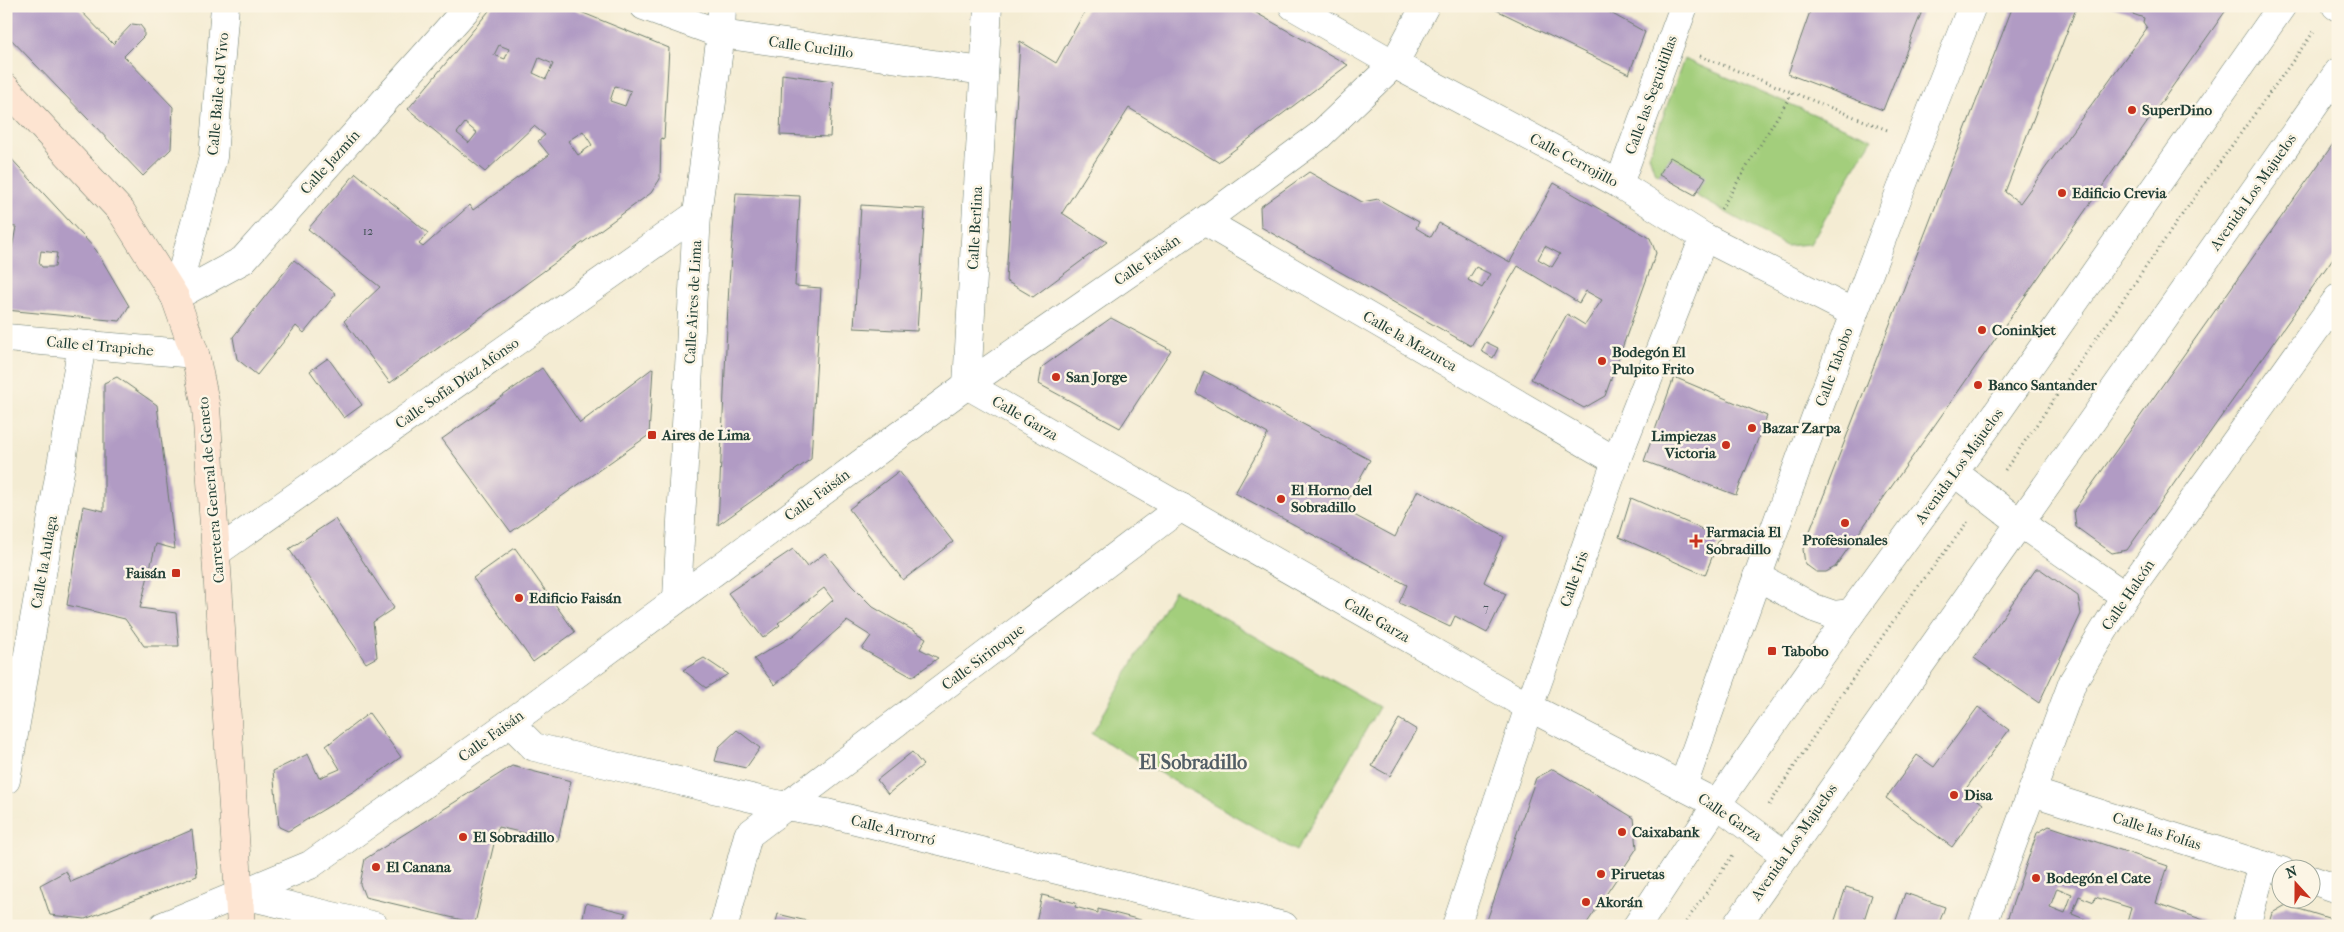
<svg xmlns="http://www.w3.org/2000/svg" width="2344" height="932" font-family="'IM FELL French Canon',serif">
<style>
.green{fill:#a3ce7b;stroke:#618658}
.building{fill:#b19bc4;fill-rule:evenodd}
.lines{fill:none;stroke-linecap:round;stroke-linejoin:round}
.minor-casing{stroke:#6a7a6c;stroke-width:29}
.tertiary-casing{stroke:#6a7a6c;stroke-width:29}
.secondary-casing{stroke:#6a7a6c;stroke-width:29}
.path{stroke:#6a7a6c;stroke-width:3;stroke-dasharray:1 4;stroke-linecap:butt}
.minor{stroke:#fff;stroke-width:28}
.tertiary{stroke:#fff;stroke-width:28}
.secondary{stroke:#fde4d1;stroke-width:28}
.poi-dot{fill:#c8321e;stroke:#fcf5e5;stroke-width:2}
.labels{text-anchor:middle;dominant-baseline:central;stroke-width:5;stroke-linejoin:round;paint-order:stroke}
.number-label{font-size:12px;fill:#445458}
.street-label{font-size:15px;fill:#1f3d34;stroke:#fcf5e5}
.poi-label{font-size:15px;font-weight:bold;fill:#1f3d34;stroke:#fcf5e5;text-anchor:start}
.district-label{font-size:20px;font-weight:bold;fill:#525e66;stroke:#fcf5e5}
</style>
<rect width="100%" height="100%" fill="#fcf5e5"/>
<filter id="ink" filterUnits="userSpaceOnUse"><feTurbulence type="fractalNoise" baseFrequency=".02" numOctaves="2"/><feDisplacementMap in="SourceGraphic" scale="10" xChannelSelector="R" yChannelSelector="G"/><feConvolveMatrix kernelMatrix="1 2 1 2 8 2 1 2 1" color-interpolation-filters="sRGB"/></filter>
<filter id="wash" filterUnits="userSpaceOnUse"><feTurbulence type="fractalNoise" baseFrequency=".0096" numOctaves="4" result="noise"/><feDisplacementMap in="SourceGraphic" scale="20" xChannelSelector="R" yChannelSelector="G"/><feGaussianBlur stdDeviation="1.12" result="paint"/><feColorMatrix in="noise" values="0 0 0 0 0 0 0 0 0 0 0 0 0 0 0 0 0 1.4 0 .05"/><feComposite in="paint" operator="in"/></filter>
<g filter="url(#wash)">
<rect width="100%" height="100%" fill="#f4ecd3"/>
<g class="green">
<polygon points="1684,59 1872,139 1810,244 1786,246 1695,195 1705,177 1670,157 1659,175 1655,173 1649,155"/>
<polygon points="1174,590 1379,707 1296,851 1092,734"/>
</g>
<g id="blocks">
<g class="building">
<polygon points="6,6 76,6 113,44 132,24 140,25 144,30 144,36 124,56 173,107 171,149 143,176 6,34"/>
<path d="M493,6h73l103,42 -5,91 -3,-1 -1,41 -9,14 -261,190 -46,-62 36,-34 -72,-58 48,-56 72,60 -9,11 4,3 47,-42 3,5 76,-55 -11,-14 7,-6 -11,-9 -49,46 -77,-63zM499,45l10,4 -4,10 -11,-4zM539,58l14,6 -7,15 -13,-6zM615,86l16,5 -6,15 -15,-5zM465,123l12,10 -8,10 -12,-10zM583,131l9,14 -14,10 -10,-14z"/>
<polygon points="1088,6 1244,6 1348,65 1218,162 1129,108 1062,213 1107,242 1033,297 1006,281 1020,41 1056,63"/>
<polygon points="1488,6 1598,6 1645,32 1629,74"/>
<polygon points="1812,6 1924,6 1883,110 1788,74"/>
<polygon points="2013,6 2077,6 2005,192 2020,203 2147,28 2143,22 2144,18 2110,6 2229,6 1835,567 1826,572 1816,572 1805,564 1803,549"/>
<polygon points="782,74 833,81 830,137 780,135"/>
<polygon points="2338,137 2338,251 2127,550 2112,553 2076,527 2074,510"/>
<path d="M6,153l90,97 33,56 -9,15 -114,-11v-63l6,1 4,-21 -10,-1zM41,251l16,2 -2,14h-13l-3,-4z"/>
<polygon points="1670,157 1706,177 1695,195 1659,175"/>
<path d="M1309,172l53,30 16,-3 41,23 -3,6 15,9 8,-14 71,39 44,-79 96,55 6,15 -51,143 -21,12 -53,-29 36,-65 18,11 17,-25 -16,-9 -7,12 -61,-37 -47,80 -210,-119 -1,-20zM1545,246l15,8 -8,13 -14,-8zM1476,267l14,7 -8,14 -14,-8z"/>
<polygon points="736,193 800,196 795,286 821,288 811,459 718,525 729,283"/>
<polygon points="861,205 925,209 917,331 854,328"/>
<polygon points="294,260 336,294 304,333 296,326 257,375 237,359 233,337"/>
<polygon points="1111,318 1171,350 1120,428 1039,384 1042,367"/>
<polygon points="1486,342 1498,348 1493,358 1481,351"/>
<polygon points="328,358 362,405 344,418 310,371"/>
<polygon points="542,368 580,423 653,368 649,435 511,532 442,439"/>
<polygon points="1204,371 1370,460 1343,509 1395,537 1418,490 1504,537 1484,582 1506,594 1487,633 1455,616 1450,627 1399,603 1407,585 1235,493 1268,434 1196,393"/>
<polygon points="117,377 157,405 175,549 156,544 140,608 176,613 179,646 144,646 125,619 67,605 83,506 104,511 104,383"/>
<polygon points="1674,377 1767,416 1736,495 1644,461"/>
<polygon points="899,471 953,542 903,580 849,509"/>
<polygon points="1631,498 1720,537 1705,575 1619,537"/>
<polygon points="335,519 394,608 373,622 377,657 366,663 289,549"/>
<polygon points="515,548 575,632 533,662 473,578"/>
<polygon points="793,549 807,567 825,553 851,585 873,607 926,638 920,649 938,658 912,677 862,649 871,636 847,621 775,685 754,659 794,635 833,600 824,588 778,623 780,625 763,638 728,593"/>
<polygon points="2036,569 2040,569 2078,596 2081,614 2039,703 1974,658"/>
<polygon points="704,658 728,674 706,688 683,670"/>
<polygon points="1978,707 2009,730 1965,790 1983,804 1952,847 1886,798 1917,755 1934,767"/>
<polygon points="369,713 401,757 354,791 288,831 279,827 273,771 308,754 319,778 340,769 326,746"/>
<polygon points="1399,719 1417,730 1390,776 1372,766"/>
<polygon points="737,730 760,748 746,768 715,761 719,747"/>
<polygon points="912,752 923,765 888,794 877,780"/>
<polygon points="512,766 571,781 558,841 498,827 475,923 365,897 360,884 365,859"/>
<polygon points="1553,769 1634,818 1637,848 1585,926 1485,926 1536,778"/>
<path d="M2049,826l119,40 -12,37 64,23h-69l-6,-2 -1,2h-18l5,-18 -36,-11 -1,5 -15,-6 -7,18 15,6 -2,6h-80l32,-93zM2057,888l15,6 -7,19 -15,-6z"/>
<polygon points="192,830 197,876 85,919 50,915 40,885 66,871 71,882"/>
<polygon points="1846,887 1872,895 1862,926 1833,926"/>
<polygon points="1905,893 1945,907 1938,926 1894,926"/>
<polygon points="1042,895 1076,903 1075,907 1098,913 1098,909 1164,926 1035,926"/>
<polygon points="586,903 626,913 623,926 581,926"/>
<polygon points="2286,905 2338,921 2338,926 2268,926 2272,913"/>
<polygon points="778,914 823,925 823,926 775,926"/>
<polygon points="296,921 313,925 313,926 293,926"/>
</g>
</g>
</g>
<g filter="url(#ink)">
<use href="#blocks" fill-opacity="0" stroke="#6a7a6c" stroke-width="1"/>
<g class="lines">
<g class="minor-casing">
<g id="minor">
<polyline points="644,6 721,34 983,71"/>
<polyline points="1293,6 1394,64 1619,184 1704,237 1854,313"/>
<polyline points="2336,6 2338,7"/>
<polyline points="1619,184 1684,6"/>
<polyline points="1204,221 1616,461"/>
<polyline points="175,297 243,260 469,6"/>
<polyline points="175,297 213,157 225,6"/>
<polyline points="6,338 195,354"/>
<polyline points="967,385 1529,707 1717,804 1785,855"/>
<polyline points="967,385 988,6"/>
<polyline points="1955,473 2020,523 2125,596"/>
<polyline points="217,552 697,214"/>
<polyline points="1757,576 1814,608 1834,615 1851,613"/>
<polyline points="677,598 697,214 721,34 722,6"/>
<polyline points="510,723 534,747 785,806 827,813 1284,926"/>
<polyline points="6,780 82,345"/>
<path d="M1683,786c92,-262 187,-522 289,-780"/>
<polyline points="2032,792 2282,871"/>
<polyline points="2312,880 2338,889"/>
<polyline points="239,894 375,926"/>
<polyline points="163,926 310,865 510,723 967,385 1204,221 1319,136 1394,64 1425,6"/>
<polyline points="724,926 748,835 1181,507"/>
<polyline points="1456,926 1529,707 1616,461 1704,237"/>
<polyline points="1982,926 2073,681 2125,596 2338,298"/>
<polyline points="2246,926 2263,865"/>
</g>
</g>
<g class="tertiary-casing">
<g id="tertiary">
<polyline points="1637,926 1717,804 1851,613 1987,427 2282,6"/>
<polyline points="1736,926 2338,72"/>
</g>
</g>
<g class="secondary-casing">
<polyline id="secondary" points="6,88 121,211 175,297 195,354 206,407 241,926"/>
</g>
<g class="path">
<polyline points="1700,56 1890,131"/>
<polyline points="1721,209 1792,93"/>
<polyline points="2005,470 2184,212 2315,30"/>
<polyline points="1769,805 1835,704 1913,593 1968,522"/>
<polyline points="1683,926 1733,855"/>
</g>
<use href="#minor" class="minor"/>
<use href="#tertiary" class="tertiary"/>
<use href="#secondary" class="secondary"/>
</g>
</g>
<g class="poi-dot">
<circle cx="2132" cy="110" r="5"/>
<circle cx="2062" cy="193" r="5"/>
<circle cx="1982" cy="330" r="5"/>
<circle cx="1602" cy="361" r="5"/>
<circle cx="1056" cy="377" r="5"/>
<circle cx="1978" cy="385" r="5"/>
<circle cx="1752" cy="428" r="5"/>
<rect x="647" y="430" width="10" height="10" rx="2.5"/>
<circle cx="1726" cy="445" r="5"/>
<circle cx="1281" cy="499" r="5"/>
<circle cx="1845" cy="523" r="5"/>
<path d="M1693.5 533.5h5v5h5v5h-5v5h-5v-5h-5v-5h5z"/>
<rect x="171" y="568" width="10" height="10" rx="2.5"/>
<circle cx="519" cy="598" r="5"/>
<rect x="1767" y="646" width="10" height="10" rx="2.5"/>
<circle cx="1954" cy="795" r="5"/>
<circle cx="1622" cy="832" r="5"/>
<circle cx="463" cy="837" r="5"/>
<circle cx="376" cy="867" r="5"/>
<circle cx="1601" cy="874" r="5"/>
<circle cx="2036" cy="878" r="5"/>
<circle cx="1586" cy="902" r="5"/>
</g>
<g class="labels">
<g class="number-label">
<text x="368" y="231">12</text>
<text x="1486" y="608">7</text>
</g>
<g class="street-label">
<text transform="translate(811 47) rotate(8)">Calle Cuclillo</text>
<text transform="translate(218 94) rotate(-85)">Calle Baile del Vivo</text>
<text transform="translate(1651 95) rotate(-70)">Calle las Seguidillas</text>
<text transform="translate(1574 160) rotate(28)">Calle Cerrojillo</text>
<text transform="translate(330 162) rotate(-48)">Calle Jazmín</text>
<text transform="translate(2253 192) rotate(-55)">Avenida Los Majuelos</text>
<text transform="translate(975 228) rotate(-87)">Calle Berlina</text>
<text transform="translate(1147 260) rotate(-35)">Calle Faisán</text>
<text transform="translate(693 302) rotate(-87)">Calle Aires de Lima</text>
<text transform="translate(1410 341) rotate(30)">Calle la Mazurca</text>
<text transform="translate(100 346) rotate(5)">Calle el Trapiche</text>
<text transform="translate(1834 367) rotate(-70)">Calle Tabobo</text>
<text transform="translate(457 383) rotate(-35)">Calle Sofía Díaz Afonso</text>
<text transform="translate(1025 418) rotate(30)">Calle Garza</text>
<text transform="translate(1959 466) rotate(-54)">Avenida Los Majuelos</text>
<text transform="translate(211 490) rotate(-95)">Carretera General de Geneto</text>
<text transform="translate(817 495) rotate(-36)">Calle Faisán</text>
<text transform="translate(44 562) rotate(-80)">Calle la Aulaga</text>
<text transform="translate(1574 579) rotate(-71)">Calle Iris</text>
<text transform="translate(2128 595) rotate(-56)">Calle Halcón</text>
<text transform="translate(1377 620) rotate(30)">Calle Garza</text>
<text transform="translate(983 657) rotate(-37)">Calle Sirinoque</text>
<text transform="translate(491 736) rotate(-36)">Calle Faisán</text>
<text transform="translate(1730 817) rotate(34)">Calle Garza</text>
<text transform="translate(893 830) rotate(14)">Calle Arrorró</text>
<text transform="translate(2157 831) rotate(18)">Calle las Folías</text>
<text transform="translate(1794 842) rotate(-55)">Avenida Los Majuelos</text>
</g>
<g class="poi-label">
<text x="2142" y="110">SuperDino</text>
<text x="2072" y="193">Edificio Crevia</text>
<text x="1992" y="330">Coninkjet</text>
<text x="1612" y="352">Bodegón El<tspan x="1612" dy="17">Pulpito Frito</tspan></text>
<text x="1066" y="377">San Jorge</text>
<text x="1988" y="385">Banco Santander</text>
<text x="1762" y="428">Bazar Zarpa</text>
<text x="662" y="435">Aires de Lima</text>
<text x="1716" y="436" text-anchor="end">Limpiezas<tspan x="1716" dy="17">Victoria</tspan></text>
<text x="1291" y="490">El Horno del<tspan x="1291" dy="17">Sobradillo</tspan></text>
<text x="1706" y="532">Farmacia El<tspan x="1706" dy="17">Sobradillo</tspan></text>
<text x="1845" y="540" text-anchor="middle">Profesionales</text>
<text x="166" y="573" text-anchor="end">Faisán</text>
<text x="529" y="598">Edificio Faisán</text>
<text x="1782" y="651">Tabobo</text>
<text x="1964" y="795">Disa</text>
<text x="1632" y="832">Caixabank</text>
<text x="473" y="837">El Sobradillo</text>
<text x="386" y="867">El Canana</text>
<text x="1611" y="874">Piruetas</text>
<text x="2046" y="878">Bodegón el Cate</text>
<text x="1596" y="902">Akorán</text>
</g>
<g class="district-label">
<text x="1193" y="762">El Sobradillo</text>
</g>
</g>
<rect width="2344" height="932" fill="none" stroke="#fcf5e5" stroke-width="25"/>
<g transform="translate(2296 884) rotate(339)"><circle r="24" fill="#fcf5e5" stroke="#a4ab9e"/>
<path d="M0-4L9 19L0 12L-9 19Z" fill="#c8321e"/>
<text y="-8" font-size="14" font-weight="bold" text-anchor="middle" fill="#1f3d34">N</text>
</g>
</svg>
